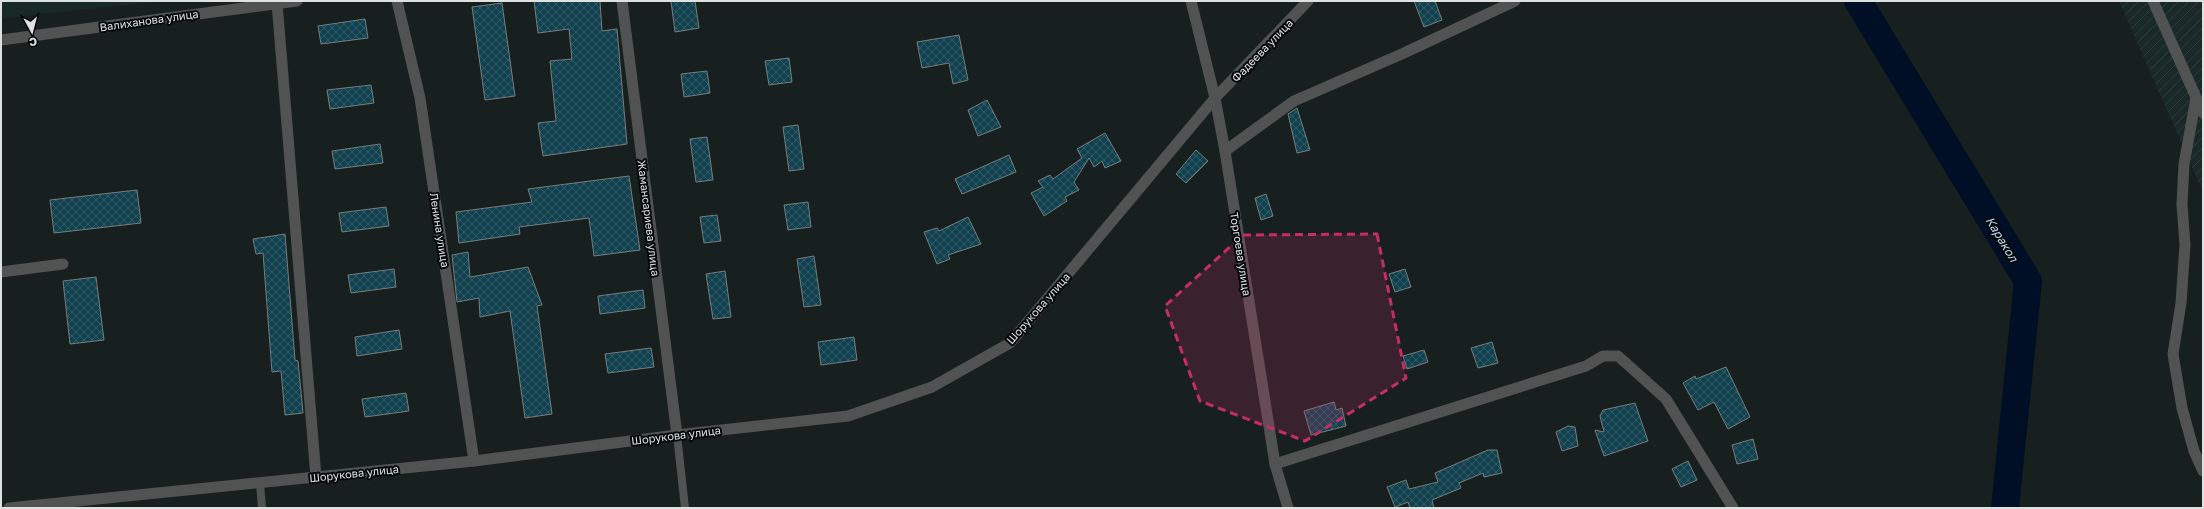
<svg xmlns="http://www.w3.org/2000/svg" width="2204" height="509" font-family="'Golos Text',sans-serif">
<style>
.built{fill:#192927}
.industrial{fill:url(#industrial-furrows)}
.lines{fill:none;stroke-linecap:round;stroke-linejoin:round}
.river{stroke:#000f26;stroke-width:28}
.building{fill:url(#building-cross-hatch);stroke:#757d80}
.service{stroke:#505351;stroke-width:8}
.minor{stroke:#505351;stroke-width:11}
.marked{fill:#c52c68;fill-opacity:0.2;stroke:#c52c68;stroke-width:3;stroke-dasharray:8 5;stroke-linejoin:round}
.labels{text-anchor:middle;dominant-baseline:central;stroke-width:4;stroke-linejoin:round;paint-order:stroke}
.street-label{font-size:11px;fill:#dde2e1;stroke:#060909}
.water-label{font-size:12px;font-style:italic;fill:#bfdaf8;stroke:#060909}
</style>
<defs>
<pattern id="industrial-furrows" width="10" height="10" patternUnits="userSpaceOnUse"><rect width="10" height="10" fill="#192927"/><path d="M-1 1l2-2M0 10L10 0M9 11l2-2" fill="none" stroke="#2f3e3c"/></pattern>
<pattern id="building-cross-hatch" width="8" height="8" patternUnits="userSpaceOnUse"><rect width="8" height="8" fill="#11414e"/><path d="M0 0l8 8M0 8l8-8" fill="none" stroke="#335c67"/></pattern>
</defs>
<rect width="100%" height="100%" fill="#18201f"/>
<polygon class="built" points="1,1 166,1 1,18"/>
<polygon class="industrial" points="2119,1 2203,1 2203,192"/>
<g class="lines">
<polyline class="river" points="1858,1 2028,281 2005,508"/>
</g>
<g class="building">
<polygon points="534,1 600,1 602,31 617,29 627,144 543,156 538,123 556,121 550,61 572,59 569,29 538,33"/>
<polygon points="671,1 695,1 699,28 675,32"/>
<polygon points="1414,1 1435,1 1442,20 1424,27"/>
<polygon points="502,3 515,96 485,100 472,7"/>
<polygon points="365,19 368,38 321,44 318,26"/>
<polygon points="959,35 968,80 953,84 949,63 922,68 917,42"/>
<polygon points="789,58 792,82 769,85 765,61"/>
<polygon points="707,71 710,93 684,97 681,74"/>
<polygon points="371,85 374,103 330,109 327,90"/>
<polygon points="987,100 1001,127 978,136 968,110"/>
<polygon points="1297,108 1310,150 1297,153 1288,114"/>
<polygon points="798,125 804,169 789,171 783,127"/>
<polygon points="1105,133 1121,161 1105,168 1102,161 1094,167 1089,158 1074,182 1079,190 1065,197 1067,201 1044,216 1031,193 1043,187 1038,181 1050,175 1053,179 1082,158 1077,149"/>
<polygon points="707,137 713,180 696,182 690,139"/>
<polygon points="380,144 383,163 335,169 332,151"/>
<polygon points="1196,150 1208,161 1186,183 1176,174"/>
<polygon points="1009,155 1016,172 962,194 955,179"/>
<polygon points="629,176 640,250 594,256 589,218 519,227 520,234 459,243 456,212 532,202 528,189"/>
<polygon points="137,190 141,223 54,233 50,200"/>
<polygon points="1266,194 1273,216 1261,220 1255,198"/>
<polygon points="808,202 811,227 788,230 784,205"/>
<polygon points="386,207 389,226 342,232 339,213"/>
<polygon points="717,215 721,241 704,243 700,217"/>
<polygon points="968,217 981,244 948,255 950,259 937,264 924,232 937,228 939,231"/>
<polygon points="285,234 295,360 298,361 303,413 285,415 281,371 272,372 263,253 256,254 253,239"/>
<polygon points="468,252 470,277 528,267 542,305 537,306 552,414 525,418 510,311 480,317 479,298 457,302 452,255"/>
<polygon points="814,256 821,305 804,307 797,259"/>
<polygon points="394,269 396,287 351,293 348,275"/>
<polygon points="1405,269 1411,287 1395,292 1389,274"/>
<polygon points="725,271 731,317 713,319 706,274"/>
<polygon points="96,277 104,340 70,344 63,281"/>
<polygon points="643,290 645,308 600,314 598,296"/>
<polygon points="399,330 402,349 357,356 355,337"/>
<polygon points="854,337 857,360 821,365 818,342"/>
<polygon points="1492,342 1498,363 1478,368 1471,348"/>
<polygon points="651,348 654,367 608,373 605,354"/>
<polygon points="1424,350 1428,362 1407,369 1403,356"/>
<polygon points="1726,367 1750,417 1728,429 1714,402 1698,410 1683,383 1695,376 1696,379"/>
<polygon points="406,393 409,411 365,417 362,399"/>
<polygon points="1334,402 1336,410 1342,408 1346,426 1311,435 1304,411"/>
<polygon points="1635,403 1648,441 1604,456 1595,430 1604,432 1600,416 1603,410"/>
<polygon points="1568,426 1575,427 1578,446 1562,451 1556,432"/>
<polygon points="1753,439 1758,459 1737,464 1732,445"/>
<polygon points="1488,450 1497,450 1502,473 1484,477 1483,473 1459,483 1461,488 1432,500 1434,508 1410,508 1408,502 1395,507 1387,487 1406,480 1409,489 1438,482 1435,473"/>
<polygon points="1688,461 1697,480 1681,487 1672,469"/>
</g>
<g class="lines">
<g class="service">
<polyline points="677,435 685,508"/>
<polyline points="260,483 262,508"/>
</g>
<g class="minor">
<polyline points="397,1 420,98 474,461"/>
<polyline points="622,1 677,435"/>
<polyline points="1191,1 1215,98 1225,151 1275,464 1288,508"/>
<polyline points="2153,1 2203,113"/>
<polyline points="277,3 316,477"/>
<polyline points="1,40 297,1"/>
<polyline points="2196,98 2184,164 2182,204 2185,245 2181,303 2173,354 2182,408 2194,451 2203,471"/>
<polyline points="1225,151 1294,101 1404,53 1515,1"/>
<polyline points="1,272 63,264"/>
<polyline points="1275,464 1586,366 1603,356 1618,356 1666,399 1733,508"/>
<polyline points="9,508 474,461 677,435 848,416 932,387 1010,343 1215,98 1308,1"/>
</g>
</g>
<path class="marked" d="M1377,234l29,144 -101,63 -105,-40 -35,-95 78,-71z"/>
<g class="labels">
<g class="street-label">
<text transform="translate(149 20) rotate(-8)">Валиханова улица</text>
<text transform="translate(1262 50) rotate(-46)">Фадеева улица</text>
<text transform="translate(649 218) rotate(83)">Жамансариева улица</text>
<text transform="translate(440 230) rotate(81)">Ленина улица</text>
<text transform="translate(1241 254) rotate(81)">Торгоева улица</text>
<text transform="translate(1038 308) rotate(-49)">Шорукова улица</text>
<text transform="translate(676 435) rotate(-7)">Шорукова улица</text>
<text transform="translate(354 473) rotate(-6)">Шорукова улица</text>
</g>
<g class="water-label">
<text transform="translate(2002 239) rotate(59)">Каракол</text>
</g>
</g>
<rect width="2204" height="509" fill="none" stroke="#dde2e1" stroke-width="4"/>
<g transform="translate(32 32) rotate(173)" stroke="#060909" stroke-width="3" paint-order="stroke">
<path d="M0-3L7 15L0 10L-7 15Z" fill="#dde2e1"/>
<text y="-6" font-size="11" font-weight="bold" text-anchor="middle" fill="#dde2e1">С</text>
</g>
</svg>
